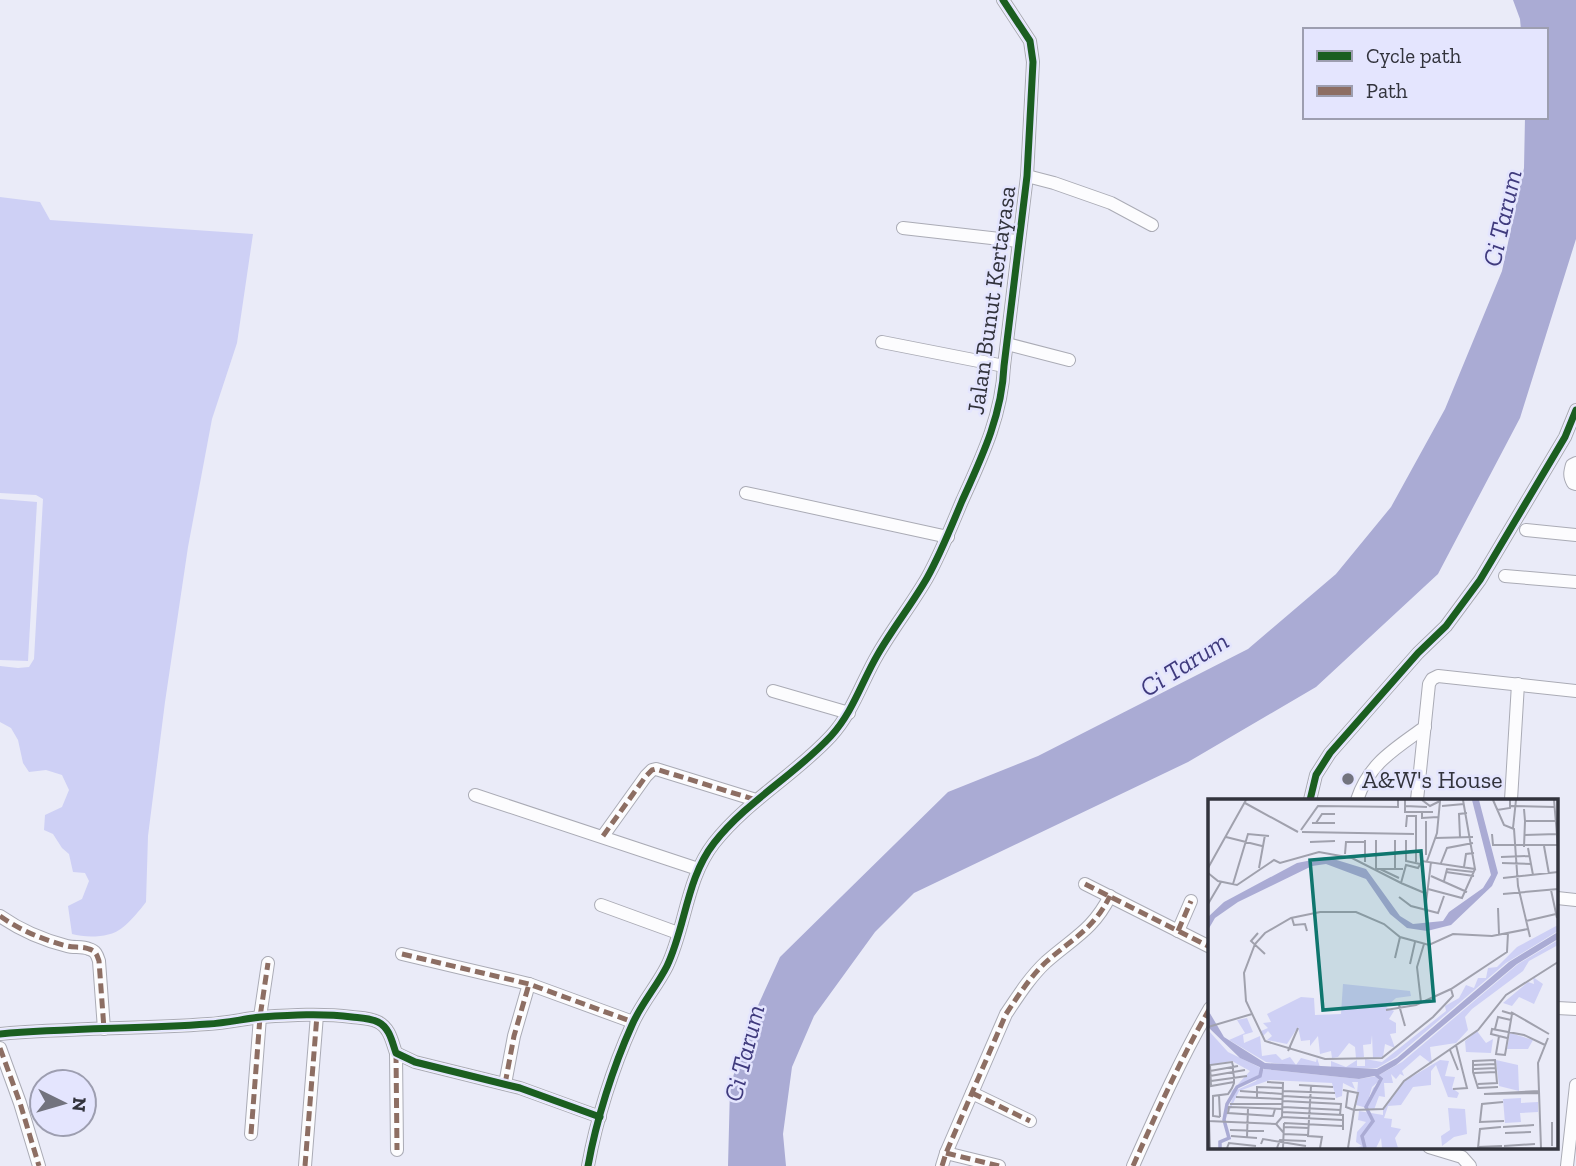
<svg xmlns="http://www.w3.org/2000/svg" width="1576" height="1166" font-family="'Zilla Slab',serif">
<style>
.green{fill:#ced0f5}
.water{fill:#aaabd4}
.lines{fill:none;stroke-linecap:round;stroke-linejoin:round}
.minor-casing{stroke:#aaabb5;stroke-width:14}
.minor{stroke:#fcfcfe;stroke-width:12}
.quiet{stroke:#8d6e63;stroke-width:5;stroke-dasharray:10 5;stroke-linecap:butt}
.cycleway-casing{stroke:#e4e5fe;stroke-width:11}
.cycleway{stroke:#1b5e20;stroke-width:7}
.poi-dot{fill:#72737e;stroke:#e4e5fe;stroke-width:2.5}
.labels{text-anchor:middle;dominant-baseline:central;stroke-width:5;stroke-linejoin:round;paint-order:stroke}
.street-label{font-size:24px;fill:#32333c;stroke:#e4e5fe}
.poi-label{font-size:24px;fill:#32333c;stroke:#e4e5fe;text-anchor:start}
.water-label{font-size:26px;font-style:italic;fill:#3f3a7d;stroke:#e4e5fe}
.inset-river{fill:none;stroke:#aaabd4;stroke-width:3.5}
.inset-road{fill:none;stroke:#a0a1ad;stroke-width:2}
.view{fill:#0f766e;fill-opacity:0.15;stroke:#0f766e;stroke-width:3.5}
.inset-edge{fill:none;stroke:#32333c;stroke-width:3.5}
</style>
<rect width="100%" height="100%" fill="#eaebf8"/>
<g class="green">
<path d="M0,197l40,5 10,18 203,14 -16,109 -25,76 -24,128 -23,155 -17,134 -2,66c-7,9 -15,19 -24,26 -12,10 -36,10 -50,6l-4,-28 14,-7 7,-18 -4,-8 -12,-1 -4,-18 -7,-6 -9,-14 -9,-4 1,-15 17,-8 7,-17 -7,-15 -16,-5 -17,2 -6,-9 -5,-23 -7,-12 -11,-6v-56l18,2 11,-1 5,-8 9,-160 -7,-4 -36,-2z"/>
<polygon points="0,499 37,502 28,661 0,660"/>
</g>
<polygon class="water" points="1513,0 1576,0 1576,239 1520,418 1438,574 1316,687 1188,762 914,893 875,932 814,1016 792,1067 783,1134 786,1166 728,1166 730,1088 745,1034 780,957 842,896 948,792 1038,756 1248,649 1336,574 1391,507 1445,409 1502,271 1524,168 1525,117 1546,117 1546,30 1521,30 1520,19"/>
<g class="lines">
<g class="minor-casing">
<g id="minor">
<polyline points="1027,176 1054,183 1111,203 1152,225"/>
<polyline points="903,228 1018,241"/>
<polyline points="882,342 1004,366"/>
<polyline points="1007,344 1069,360"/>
<path d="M1576,463l-4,2c-2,7 -3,11 1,18l3,1"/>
<polyline points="746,493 948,537"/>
<polyline points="1526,530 1576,535"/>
<polyline points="1505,576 1576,582"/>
<polyline points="773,691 849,713"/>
<polyline points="475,795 698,869"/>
<polyline points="1310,800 1316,775 1330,753 1418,653 1446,626 1480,580 1565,437 1576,410"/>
<path d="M1357,800c12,-37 38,-51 68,-73"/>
<polyline points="1417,800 1429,684 1432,679 1438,676 1576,691"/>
<polyline points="1511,800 1518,684"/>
<polyline points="603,836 646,776 652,770 656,769 756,800"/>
<polyline points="1085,884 1210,947"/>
<polyline points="1557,898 1576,900"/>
<polyline points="601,905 678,933"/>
<path d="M0,916c20,14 43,24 67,30 7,2 15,0 22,3 7,2 8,6 10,12l5,68"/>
<polyline points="1178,931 1191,901"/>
<polyline points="402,954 529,984 633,1022"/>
<polyline points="1557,1008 1576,1009"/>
<path d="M0,1034c69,-6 139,-5 208,-10 18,-1 35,-5 53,-7 30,-2 61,-4 91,0 9,1 18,1 26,5 12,6 14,20 18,31l19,9 105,26 80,29"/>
<polyline points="0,1048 20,1103 39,1166"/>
<polyline points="396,1053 397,1150"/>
<polyline points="505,1084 514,1036 529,984"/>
<polyline points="972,1093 1030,1121"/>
<polyline points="251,1134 260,1017 268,963"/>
<polyline points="1429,1147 1462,1157 1470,1166"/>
<polyline points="946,1153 999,1166"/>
<polyline points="305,1166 317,1015"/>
<path d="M588,1166c8,-45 25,-99 44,-141 9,-21 25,-39 35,-59 19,-40 19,-87 47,-123 33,-42 81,-68 117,-107 22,-24 31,-55 47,-82 15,-26 34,-50 49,-76 14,-25 24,-51 35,-77 20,-44 40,-86 42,-135l23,-190 6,-114 -3,-21 -27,-41"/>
<path d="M942,1166l4,-13 60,-139c12,-18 24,-37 40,-52 27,-24 47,-32 64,-66"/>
<path d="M1133,1166c24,-54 48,-108 77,-158"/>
<polyline points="1567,1166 1576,1085"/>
</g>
</g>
<use href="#minor" class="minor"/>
<g class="quiet">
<polyline points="603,836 646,776 652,770 656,769 756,800"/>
<polyline points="1085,884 1210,947"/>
<path d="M0,916c20,14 43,24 67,30 7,2 15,0 22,3 7,2 8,6 10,12l5,68"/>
<polyline points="1178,931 1191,901"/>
<polyline points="402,954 529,984 633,1022"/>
<polyline points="0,1048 20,1103 39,1166"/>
<polyline points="396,1053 397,1150"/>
<polyline points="505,1084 514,1036 529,984"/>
<polyline points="972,1093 1030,1121"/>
<polyline points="251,1134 260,1017 268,963"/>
<polyline points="946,1153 999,1166"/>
<polyline points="305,1166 317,1015"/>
<path d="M942,1166l4,-13 60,-139c12,-18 24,-37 40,-52 27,-24 47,-32 64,-66"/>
<path d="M1133,1166c24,-54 48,-108 77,-158"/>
</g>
<g class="cycleway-casing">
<g id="cycleway">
<polyline points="1310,800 1316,775 1330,753 1418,653 1446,626 1480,580 1565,437 1576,410"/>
<path d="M0,1034c69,-6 139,-5 208,-10 18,-1 35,-5 53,-7 30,-2 61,-4 91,0 9,1 18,1 26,5 12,6 14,20 18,31l19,9 105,26 80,29"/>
<path d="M588,1166c8,-45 25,-99 44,-141 9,-21 25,-39 35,-59 19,-40 19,-87 47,-123 33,-42 81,-68 117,-107 22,-24 31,-55 47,-82 15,-26 34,-50 49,-76 14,-25 24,-51 35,-77 20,-44 40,-86 42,-135l23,-190 6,-114 -3,-21 -27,-41"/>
</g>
</g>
<use href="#cycleway" class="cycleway"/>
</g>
<circle class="poi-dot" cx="1348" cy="779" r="7"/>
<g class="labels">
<g class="street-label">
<text transform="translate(991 300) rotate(-82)">Jalan Bunut Kertayasa</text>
</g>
<g class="poi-label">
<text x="1362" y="779">A&amp;W's House</text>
</g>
<g class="water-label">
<text transform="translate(1502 218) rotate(-77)">Ci Tarum</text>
<text transform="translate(1184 664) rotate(-32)">Ci Tarum</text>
<text transform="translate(744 1053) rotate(-76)">Ci Tarum</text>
</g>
</g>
<g transform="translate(1208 799)">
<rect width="350" height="350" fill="#eaebf8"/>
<path d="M350,126v6l-52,32 -110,94 -19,11 -54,1 -57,-7 -37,-22 16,-7 -8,-13 10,-2 6,14 -10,3 1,8 16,-7 2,20 14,-2 6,6 8,-3 6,8 5,-7 15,4 1,-4 3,9h11v-6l15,6 11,-7v6h8v-7l17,3 64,-51 -1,-5 14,-8 7,-13 8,3 4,-10h8l2,-10 9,-1 20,-20zM350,141v5l-29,16 -6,10 -51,38 -7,8 3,13 -12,13 -26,4 2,17 -12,-9 -18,16 2,5 -4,-2 -4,5 -5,-5 2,9h-9l1,14 -6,-1 -5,14 -18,-5 2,-23h-6l3,7 -12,-6 -1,13 -6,2 -4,-15 -62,-3 -31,11 -14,29 10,-29 21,-10 8,-12 95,10 18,-3 2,5 -7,6 -5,18 6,-17 8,-7 -2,-6 23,-13 116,-98zM325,178l10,7 -9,20 -15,-7 -7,9 -9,-3 25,-21 6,2zM135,185l67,7 1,5 -15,2 -10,9 8,4 -5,8 7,4v10l-6,1 5,14 -10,-4 -2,13 -10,1 -1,-23 -1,9 -8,1 1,12 -8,1 -1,-11 -6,-4 -11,14 -6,1 -1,-7 -11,3 -2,-18 -8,10v-6l-9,1 -3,-14 -11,17 -20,-4 5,-4 -4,-5 -5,5 -2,-5 7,-3 -5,-5 8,-1 -4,-8 34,-17 13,1 1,17 26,-1zM0,231l20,22 33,16 -1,6 -31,20 21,-23 -18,-10 -22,4 -2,10zM269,232l9,12 7,-4 -2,14 -25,-1 -1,-11zM302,234l23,7 -5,9h-21zM232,261l9,1 -4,15 10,1 -3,11 7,5 -2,5 -9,-1 -12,-32 -5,6v14l-18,2 -12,18 -13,1 -4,12 8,1 -1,8 10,2 -6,9 3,10h-16l-1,-10 -5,10h-11l-3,-12 7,-7 2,-4 -10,11 3,12h-9l7,-2 -6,-4 1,-10 9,-10 -8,-2 1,-9 24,4v-5l20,-28zM288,261l22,5 1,26 -20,-5zM313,299v5l17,-1v10l-18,1 1,9 -16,1 -2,-24zM240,309l17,1 2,25 -13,3 -12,9 -1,-10 9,-6z" fill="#ced0f5"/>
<path d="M264,1h7l19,73 -6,13 -41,39 -24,6 -20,-3 -17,-14 -24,-35 -40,-15 -14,2 -74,36 -23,16 -7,12v-13l16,-15 73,-39 30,-6 39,12 34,47 13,8 30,-3 6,-9 34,-24 8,-13zM350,133v7l-41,25 -121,101 -17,10 -20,4 -95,-10 -24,-11 -32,-31v-17l16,27 41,26 112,6 20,-11 112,-96z" fill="#aaabd4"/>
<path class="inset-river" d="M12,349v-6l9,-4 -5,-18 3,-16 10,-17 23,-11 2,-9M157,349l-3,-12 11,-15 -7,-14 15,-28 -6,-5"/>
<path class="inset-road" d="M197,1v12h28M214,1l8,6 10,-5 -3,32 -10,28M285,1l11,25 10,4 4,57 12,51M346,1l4,47M37,4l53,29M197,7l22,1M234,7l22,-2M303,7l43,1M316,10l1,12h30M289,11l13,-2v-8M214,13v6l16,-1M104,24h23M108,24l6,-9h13M198,28l1,-11h9v20v-5M305,29l3,-28M93,31l17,-24 80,1v-7M94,33l112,2M284,35l1,11h65M317,36l32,-1M18,38l36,9M252,38l-1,-23 8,-1M227,39l38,-1M157,41v22M168,41v29h27M187,41v29M198,41v21l14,3M102,43l25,-1M336,47l5,28M316,48l1,-26M320,49l5,27M137,55l1,-12h19M218,56v-34M293,58l28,-1M208,63v-26M233,64l6,-15 26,-5M294,64l29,1M256,68l2,-13 8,-1M0,69l38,-68M51,69l6,-33M172,70l19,9M238,73l28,4M0,74l10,8 19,4 37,-25 6,3 39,-11 33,6 49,25 5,-18 12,3 4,-7 53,8 -12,-69M223,77l36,16M295,79l55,-6M236,82l3,-12 27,3M193,84l26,11M25,85l15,-50 21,2M220,90l34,9 13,-29M343,91l6,28M295,95l55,-5M191,98l12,9 27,7 6,-17M0,105l13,-22M290,109l1,26M217,112l6,-49M84,119l2,7 11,-1 2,7M318,122l30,-7M50,134l-7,8 14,13M187,159l5,-21M202,165l5,-22M243,190l2,7 -20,21 -51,41 -57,1 -60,-18 -19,-40 -2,-28 11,-29 10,-11 26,-15 29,-6h36l28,12 16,13 29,8 24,-11 39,2 36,-7M213,203l-4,-35 7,-23M191,206l6,21M178,211l30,-5 35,-16 56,-37 1,-19M294,212l10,3 -7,41 -9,-1 3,-18 8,2M303,213l38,22M0,228l44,-13M287,230l3,-12 13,3M291,237l-8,-2 1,-5 32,6 21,10M242,251l8,20M80,252l10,-23M265,266l23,-1M266,270l22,-1M2,272l28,-5M266,274l22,-1M2,277l35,-6M3,282l36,-5M59,283l16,1 -1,34 -6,7 7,8M270,285l19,-1 -2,-23 -22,1v11l5,16 20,-1M91,286l34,2M103,287l-3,50 14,1 -2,11M245,290l14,-1 -11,-43M135,291l15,3 -4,17 29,-1 21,-28 74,-51 28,-35 52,-33M32,292l43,3M75,292l52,2M140,292l-2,16 8,3M331,292l-55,3 55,-1M0,296v26M11,296l1,22M75,297l52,3M28,298l46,2M49,299v-11l26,1M75,302l58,3 -1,11M295,303l-21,2 -2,18 24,-1M22,305h53M75,308l58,3M67,310l-2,7 -45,-3 1,-6 53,2M74,313l61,3v15M12,318l-7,-1v-20l15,-2 4,-6 2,-5v-6l-1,-6v-5l-1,-4 -22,3 1,21 23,-4M74,318l61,3M0,322l68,3M1,322l1,27M344,323v24M76,324l58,3M76,328l25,1M295,328l31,-2M22,331l34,1M297,334l26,-1M75,335l25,1M23,337l26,2M39,338l1,-29M53,345l2,-5 43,7M296,347l31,-2M270,348l24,-1M19,349l2,-5 27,3M69,349l3,-8 26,1M75,349l1,-25M140,349l6,-38M270,349l2,-19 21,-2M333,349l-3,-85 10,-25"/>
<path class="view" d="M213,52l13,150 -111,9 -13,-150z"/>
<rect width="350" height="350" class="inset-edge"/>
</g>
<rect x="1303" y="28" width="245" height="91" fill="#e4e5fe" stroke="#9d9eb0" stroke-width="2"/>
<rect x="1317" y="51" width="35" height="10" fill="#1b5e20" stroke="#9d9eb0" stroke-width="2"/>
<text x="1366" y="63" font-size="21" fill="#32333c">Cycle path</text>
<rect x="1317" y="86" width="35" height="10" fill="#8d6e63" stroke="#9d9eb0" stroke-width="2"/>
<text x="1366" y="98" font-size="21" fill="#32333c">Path</text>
<g transform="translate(63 1103) rotate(95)"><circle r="33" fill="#e4e5fe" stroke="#9d9eb0" stroke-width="2"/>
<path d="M0-5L12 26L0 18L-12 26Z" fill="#72737e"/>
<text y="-10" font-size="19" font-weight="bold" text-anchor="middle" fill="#32333c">N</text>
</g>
</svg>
